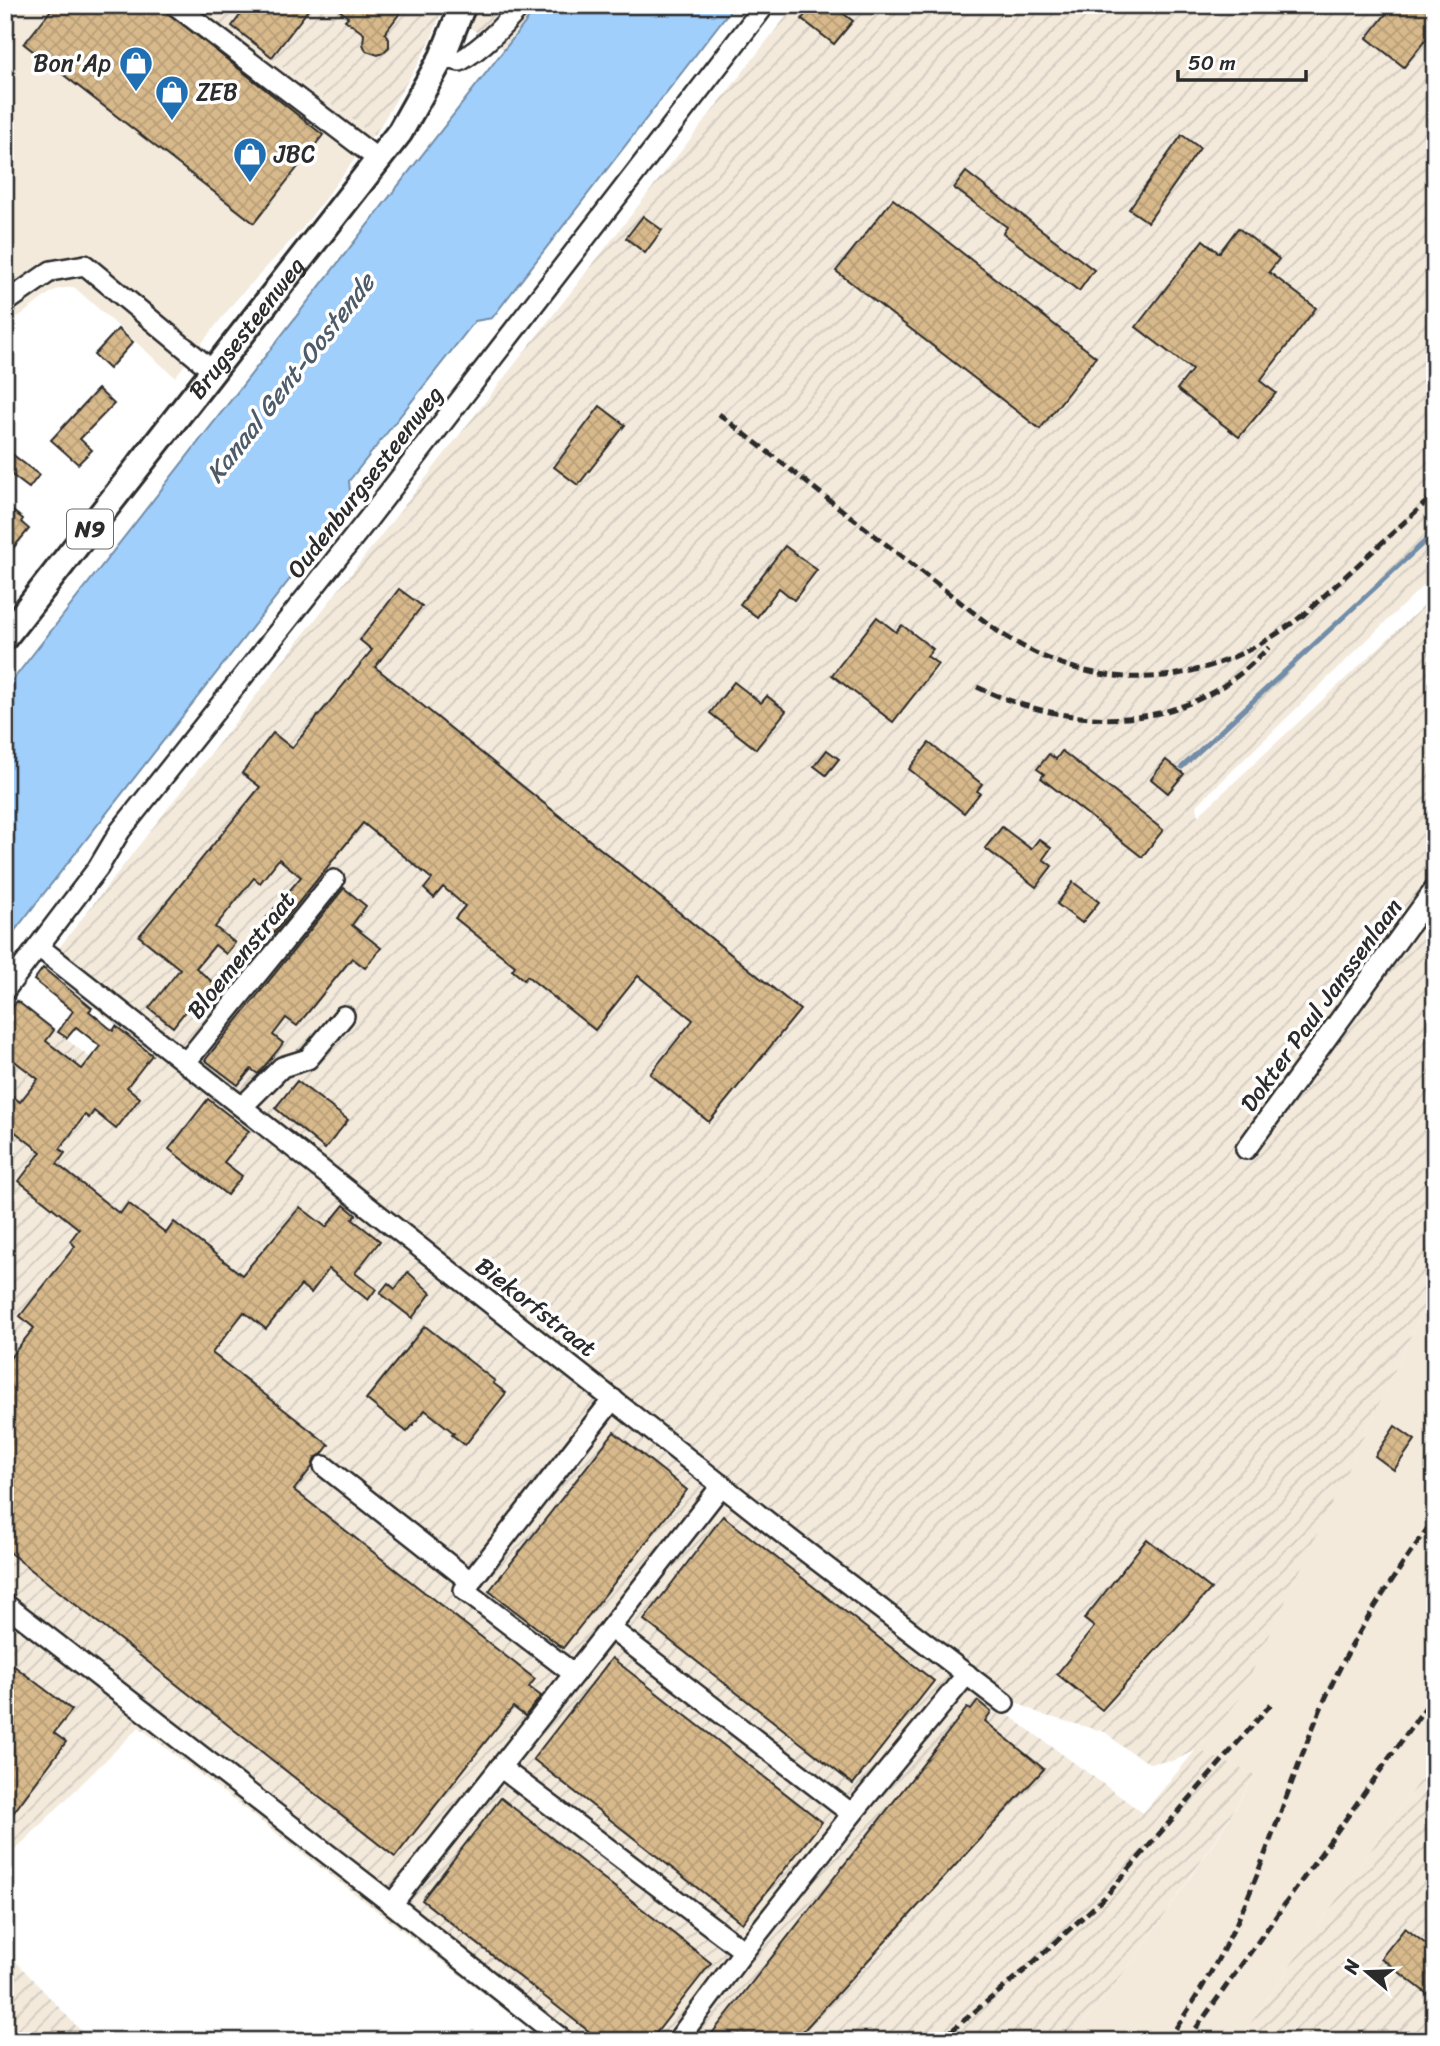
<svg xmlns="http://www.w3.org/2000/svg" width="1440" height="2046" font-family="Sriracha,sans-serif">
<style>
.built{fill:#f3eadc}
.industrial{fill:url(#industrial-furrows);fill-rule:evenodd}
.water{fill:#a1cffc;stroke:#728da8;stroke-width:2}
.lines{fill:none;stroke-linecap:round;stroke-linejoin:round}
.stream{stroke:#728da8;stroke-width:5}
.building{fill:url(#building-cross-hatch);stroke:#2b2b2b;stroke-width:2}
.minor-casing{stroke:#2b2b2b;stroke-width:24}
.major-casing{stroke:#2b2b2b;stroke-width:30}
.minor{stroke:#fff;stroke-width:19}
.major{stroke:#fff;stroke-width:24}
.rail{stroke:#2b2b2b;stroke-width:5;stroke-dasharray:10 5;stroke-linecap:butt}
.labels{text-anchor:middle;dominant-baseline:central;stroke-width:7;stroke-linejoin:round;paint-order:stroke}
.shield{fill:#fff;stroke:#6b6b6b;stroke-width:2}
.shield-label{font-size:23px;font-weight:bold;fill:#2b2b2b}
.poi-label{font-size:24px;fill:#2b2b2b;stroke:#fff;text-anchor:start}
.street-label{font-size:24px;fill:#2b2b2b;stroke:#fff}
.water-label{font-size:26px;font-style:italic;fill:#4e5c6a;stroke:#fff}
</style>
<defs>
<pattern id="industrial-furrows" width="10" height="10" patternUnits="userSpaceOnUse" patternTransform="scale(1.75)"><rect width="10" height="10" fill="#f3eadc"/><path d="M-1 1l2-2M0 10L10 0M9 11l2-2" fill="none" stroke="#d0c9bd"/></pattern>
<pattern id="building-cross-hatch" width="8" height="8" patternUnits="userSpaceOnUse" patternTransform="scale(1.75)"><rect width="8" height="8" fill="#d7b98b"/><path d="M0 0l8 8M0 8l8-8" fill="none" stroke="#b99f78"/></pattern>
</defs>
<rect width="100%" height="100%" fill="#fff"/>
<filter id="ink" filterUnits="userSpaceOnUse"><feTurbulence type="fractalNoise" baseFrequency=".0143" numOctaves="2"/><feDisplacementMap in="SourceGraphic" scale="14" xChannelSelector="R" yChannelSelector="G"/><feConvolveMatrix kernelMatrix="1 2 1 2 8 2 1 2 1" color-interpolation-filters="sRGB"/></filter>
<g filter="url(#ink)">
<g class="built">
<polygon points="5,5 191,5 224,30 227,25 373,135 301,230 236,300 175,377 74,287 58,289 50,293 5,327"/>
<polygon points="1435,1285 1435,1758 1238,2041 1067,2041 1100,2004 1139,1953 1216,1840 1255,1775 1197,1749 1239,1699"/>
</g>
<g class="industrial">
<polygon points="191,5 444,5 432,37 418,64 374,136 228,26 223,31"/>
<polygon points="473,5 539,5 505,50 467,26"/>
<path d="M795,5h640v569l-239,232 2,10 237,-221v690l-196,415 -42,49 58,26 -39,64 -77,114 -39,51 -33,37h-522l-406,-314 -134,133v-818l44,-6 6,-6 72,57 25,-33 -108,-87zM1015,1702l28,13 62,17 19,16 25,15 24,-2 22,-10 -52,62 -136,-99z"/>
<polygon points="1435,1758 1435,2041 1238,2041"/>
<polygon points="5,1950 85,2035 80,2041 5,2041"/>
</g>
<polygon class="water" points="539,5 734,5 492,318 475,321 349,481 351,501 5,943 5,690"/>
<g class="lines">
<polyline class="stream" points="1182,767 1435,532"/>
</g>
<g class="building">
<polygon points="55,5 158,5 323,135 254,223 24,44"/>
<polygon points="248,5 312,5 272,57 232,26"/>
<polygon points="333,5 406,5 385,33 389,39 389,47 383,53 378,55 366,51 363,44 364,34 345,20 348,17"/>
<polygon points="812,5 832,5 853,21 834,44 802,19"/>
<polygon points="1393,5 1435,5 1435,28 1404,67 1367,38"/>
<polygon points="1182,135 1200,148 1148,222 1129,209"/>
<polygon points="966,172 1094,270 1079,291 1003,233 1007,227 954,188"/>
<polygon points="893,199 1096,357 1040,429 836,271"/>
<polygon points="643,216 662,230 645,253 626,238"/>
<polygon points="1238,228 1279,259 1269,272 1316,308 1260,381 1276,393 1239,437 1177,389 1192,370 1136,327 1203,240 1219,253"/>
<polygon points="118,329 133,342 109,369 94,355"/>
<polygon points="98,389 114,404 80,439 92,450 78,464 51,440"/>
<polygon points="600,406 625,425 578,485 554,467"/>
<polygon points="12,454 39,475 29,488 5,470 5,462"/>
<polygon points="5,505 23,519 21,522 29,529 5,558"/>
<polygon points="785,546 817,570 794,600 779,588 757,617 740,604"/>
<polygon points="399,589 422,606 375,667 800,1010 709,1122 650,1074 693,1020 638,976 595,1030 527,976 524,980 512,970 515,966 455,918 465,906 443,887 434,898 424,889 432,879 363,823 274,933 262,923 301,877 279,859 260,883 254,878 215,927 235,943 226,954 215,945 196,968 216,985 221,979 231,987 213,1009 197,996 173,1027 149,1008 180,969 139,936 260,787 242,773 273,733 292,748 372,650 360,640"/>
<polygon points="877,617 896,632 902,625 933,649 927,656 938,664 893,722 832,675"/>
<polygon points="734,682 761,703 767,696 786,711 756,749 710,713"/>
<polygon points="929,743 982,784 977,791 980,793 964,813 909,769"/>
<polygon points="827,750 839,759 826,775 814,766"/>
<polygon points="1062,751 1163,830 1142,857 1041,778 1044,774 1037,769 1049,754 1056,759"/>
<polygon points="1166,760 1184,774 1168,793 1151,779"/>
<polygon points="1002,827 1031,849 1039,839 1051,848 1043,859 1052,866 1036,887 985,848"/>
<polygon points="1073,882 1099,902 1082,923 1057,904"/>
<polygon points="344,888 366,906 352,925 381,948 365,968 352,958 297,1026 286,1018 273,1035 283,1043 278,1050 258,1074 251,1069 238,1085 205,1060"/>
<polygon points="43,968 92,1008 89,1011 113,1031 116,1026 152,1055 127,1087 140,1098 116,1129 94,1111 89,1118 85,1115 60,1149 65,1153 57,1164 120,1214 128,1203 166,1233 174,1222 242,1275 300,1207 326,1227 344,1205 356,1215 352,1219 380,1241 355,1273 376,1289 368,1300 329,1269 311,1293 301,1285 266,1329 244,1312 212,1353 329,1445 322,1454 315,1458 312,1467 294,1490 535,1679 529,1687 541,1696 525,1716 513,1707 395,1857 5,1549 5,1364 34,1328 20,1316 75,1246 70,1241 79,1229 19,1181 41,1152 5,1124 5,1090 20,1102 38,1079 13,1060 5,1071 5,1017 17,1001 54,1030 46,1041 82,1069 100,1046 76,1027 67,1038 58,1032 73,1011 34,980"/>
<polygon points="297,1081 348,1120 325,1149 275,1108"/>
<polygon points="208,1099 249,1131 224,1162 242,1176 227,1195 169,1149"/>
<polygon points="408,1272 431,1293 412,1318 380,1293 388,1283 395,1289"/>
<polygon points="425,1326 495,1381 493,1383 506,1393 465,1445 452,1435 454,1433 425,1410 407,1432 366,1399"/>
<polygon points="1395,1426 1415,1440 1394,1470 1375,1456"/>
<polygon points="614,1432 687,1490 563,1648 489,1591"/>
<polygon points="723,1516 934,1681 853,1784 644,1620"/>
<polygon points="1147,1539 1211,1589 1102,1710 1057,1674 1094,1627 1084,1619"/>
<polygon points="612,1658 822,1822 742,1923 533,1759"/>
<polygon points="5,1659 72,1710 54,1733 66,1742 5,1824"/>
<polygon points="978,1701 991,1712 985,1721 1044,1769 794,2041 706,2041 967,1708 971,1710"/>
<polygon points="501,1798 711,1963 650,2041 601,2041 422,1900"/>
<polygon points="1405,1928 1435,1951 1435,2000 1381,1958"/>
</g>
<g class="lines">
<g class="minor-casing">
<g id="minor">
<polyline points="175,5 379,160"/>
<path d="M442,57l18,4c25,-15 42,-34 62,-56"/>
<polyline points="5,303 51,271 85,265 213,371"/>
<polyline points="39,947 792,1541 1004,1703"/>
<polyline points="5,990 98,868 120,831 369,518 765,5"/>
<polyline points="186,1062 334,880"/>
<polyline points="243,1106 282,1067 308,1059 344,1016"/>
<polyline points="1246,1149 1435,889"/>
<polyline points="324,1466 471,1582"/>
<polyline points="5,1604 392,1904 574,1674 464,1590 613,1399"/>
<polyline points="610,1628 852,1814"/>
<polyline points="574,1674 722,1485"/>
<polyline points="500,1767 744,1951 852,1814 967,1674"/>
<polyline points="392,1904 564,2041"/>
<polyline points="677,2041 744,1951"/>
</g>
</g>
<g class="major-casing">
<g id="major">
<path id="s1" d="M5,637l395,-505 42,-75 21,-52"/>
</g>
</g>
<use href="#minor" class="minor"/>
<use href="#major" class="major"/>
<g class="rail">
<path d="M719,414l277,216c104,71 215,60 312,-19"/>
<polyline points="1300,618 1435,494"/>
<path d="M977,687c82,38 178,49 256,-8 13,-9 25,-21 36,-32"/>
<polyline points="939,2041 1024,1971 1105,1897 1271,1704"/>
<path d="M1167,2041c27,-38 50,-77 70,-119 33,-73 56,-150 88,-223 29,-65 69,-123 110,-181"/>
<polyline points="1187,2041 1435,1694"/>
</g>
</g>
</g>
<defs>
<g id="shop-pin" transform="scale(1.75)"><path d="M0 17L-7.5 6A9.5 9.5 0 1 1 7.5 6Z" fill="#1f6fb2" stroke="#fff"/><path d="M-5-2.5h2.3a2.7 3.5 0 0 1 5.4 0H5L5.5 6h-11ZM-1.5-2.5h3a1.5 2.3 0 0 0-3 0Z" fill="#fff"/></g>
</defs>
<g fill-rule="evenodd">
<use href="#shop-pin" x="136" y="63"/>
<use href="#shop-pin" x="172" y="92"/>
<use href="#shop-pin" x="250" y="154"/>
</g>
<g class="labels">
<rect class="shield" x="67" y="509.5" width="46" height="39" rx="5"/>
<g class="shield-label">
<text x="90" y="529">N9</text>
</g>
<g class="poi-label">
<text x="111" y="63" text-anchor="end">Bon'Ap</text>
<text x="196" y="92">ZEB</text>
<text x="274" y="154">JBC</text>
</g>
<g class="street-label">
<text stroke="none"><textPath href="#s1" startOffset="392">Brugsesteenweg</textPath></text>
<text transform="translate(365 482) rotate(-52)">Oudenburgsesteenweg</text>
<text transform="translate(241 955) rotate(-51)">Bloemenstraat</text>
<text transform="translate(1321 1005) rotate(-54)">Dokter Paul Janssenlaan</text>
<text transform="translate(536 1307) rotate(38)">Biekorfstraat</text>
</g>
<g class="water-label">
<text transform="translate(290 378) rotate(-52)">Kanaal Gent-Oostende</text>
</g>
</g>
<rect width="1440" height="2046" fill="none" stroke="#fff" stroke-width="28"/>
<rect x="14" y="14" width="1412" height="2018" fill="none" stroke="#2b2b2b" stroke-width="2.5" filter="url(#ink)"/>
<g transform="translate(1367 1972) rotate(289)" stroke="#ffffff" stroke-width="5" paint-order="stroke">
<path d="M0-5L12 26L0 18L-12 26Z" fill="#2b2b2b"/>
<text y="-10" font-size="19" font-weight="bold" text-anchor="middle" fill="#2b2b2b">N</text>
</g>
<path d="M1178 70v10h128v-10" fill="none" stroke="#2b2b2b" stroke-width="3.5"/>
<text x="1188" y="70" font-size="21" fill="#2b2b2b" stroke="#ffffff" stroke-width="5" paint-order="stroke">50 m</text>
</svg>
